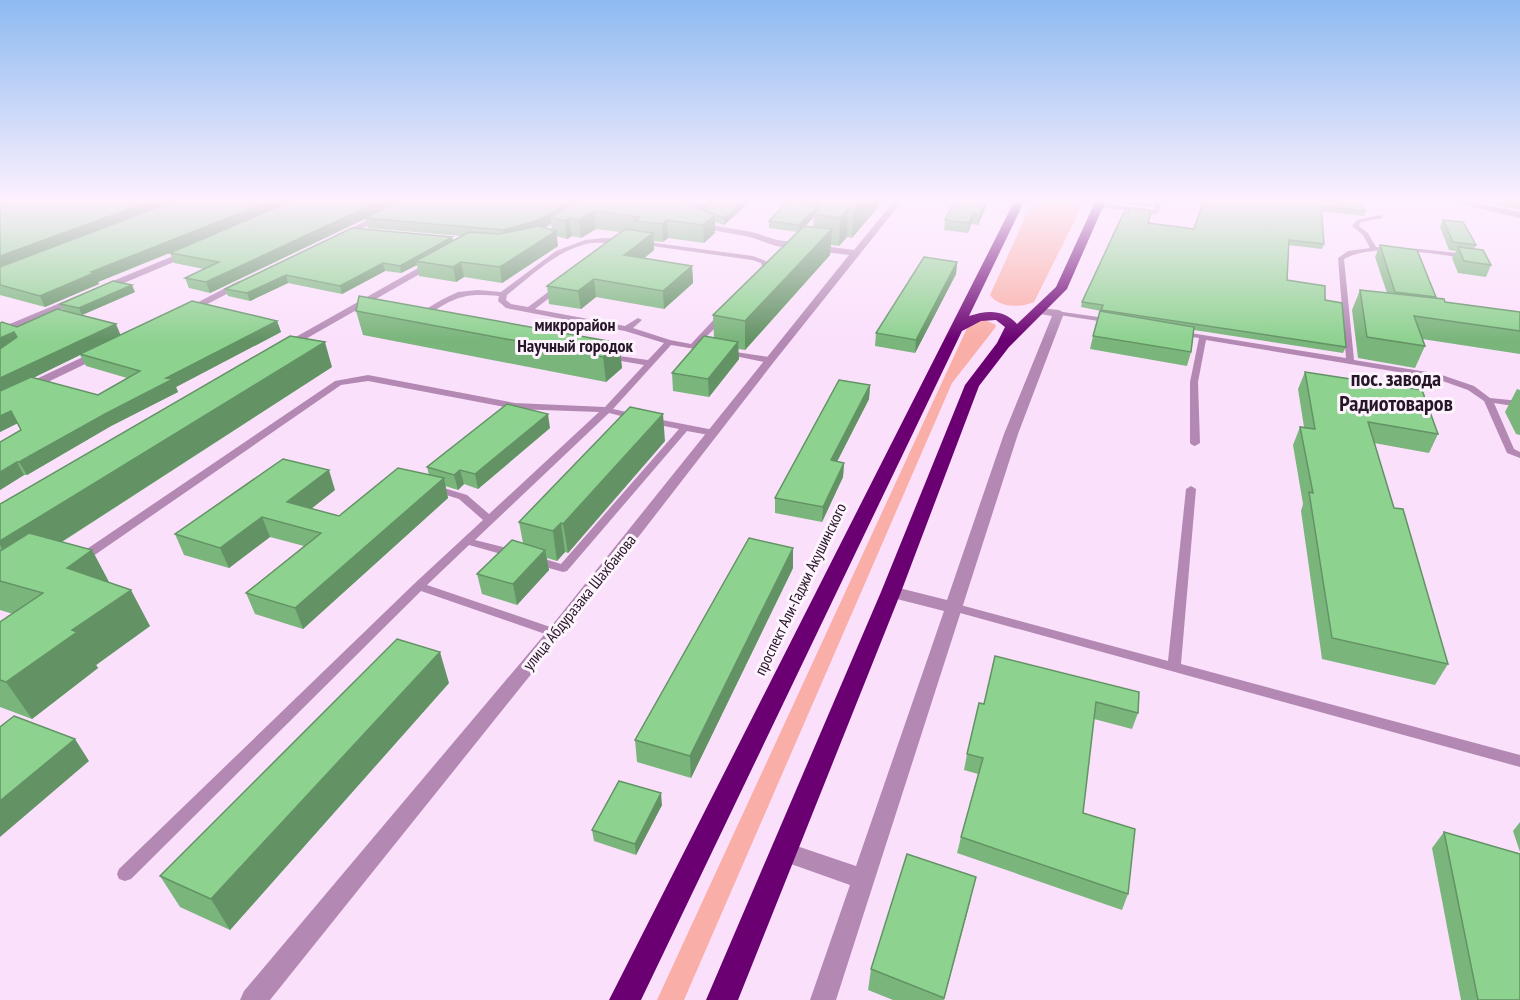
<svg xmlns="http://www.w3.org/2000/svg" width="1520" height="1000" font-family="'PT Sans Narrow',sans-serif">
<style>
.green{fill:#f9aea7}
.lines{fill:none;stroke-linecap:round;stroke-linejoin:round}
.lane{fill:#b389b4;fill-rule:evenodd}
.street{fill:#b389b4;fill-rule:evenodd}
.highway{fill:#6a0071;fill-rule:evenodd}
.wall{fill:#7ab57c;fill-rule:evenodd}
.shaded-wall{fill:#639365}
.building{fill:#8ed290;stroke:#639365;stroke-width:1.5}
.labels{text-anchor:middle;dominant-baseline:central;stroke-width:6;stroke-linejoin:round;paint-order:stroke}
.street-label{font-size:16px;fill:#261627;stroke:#fdf4fd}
.far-district-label{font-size:18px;font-weight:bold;fill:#261627;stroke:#fdf4fd}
.district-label{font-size:22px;font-weight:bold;fill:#261627;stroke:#fdf4fd}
</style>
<rect width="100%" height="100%" fill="#fbe0fc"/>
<g class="green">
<path d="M1033,200h52l-51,102c-13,6 -35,6 -44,-7z"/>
<polygon points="985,320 996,325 995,328 952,383 684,1000 657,1000 968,326 974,321"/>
</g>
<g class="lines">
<g class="lane">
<polygon points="1156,200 1162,200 1159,212 1156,214 1099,207 1096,205 1099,203 1154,210"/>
<path d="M1380,215l3,2 -1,1 -21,4 -2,4 9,7 8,14 44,2 46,5 3,2 -3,2c-34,-4 -91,-16 -122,1l10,101 85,14 35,12 16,12 30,3v6l-26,-4 20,46 6,3v6l-13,-5 -23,-52 -16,-11 -34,-12 -228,-38 -8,42 2,61 -5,3 -3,-1 -2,-2v-61l9,-44 -21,-3v-4l168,27 -8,-100 10,-7 22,-3 -7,-13 -11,-9 5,-6z"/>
<path d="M604,238l20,1 3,2c-8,4 -29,0 -41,3 -31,8 -55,32 -79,51l-1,5 5,4 17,3 31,-23 4,2 -1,2 -27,21 90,17 13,-8 4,2 -9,8 37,12 21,4 28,-30h6v4l-27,27 13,4 -4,2 -36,-6 -58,64 27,6 2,2 -2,2 -3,1 -28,-7 -134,127 44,11 2,3 -2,3 -4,1 -46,-13 -42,40 132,45 2,3 -2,3h-8l-130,-45 -290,288 -6,2 -6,-2 -2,-5 2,-5 296,-286 68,-63 -24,-21 -29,-9 -1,-2 1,-2 4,-1 33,10 22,19 110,-102 -84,-3 -147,-28 -27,4 -255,176h-8l-2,-3 2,-3 257,-174 33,-6 147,28 90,4 39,-42 -40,-7v-4l44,6 16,-17 -39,-12 -119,-23 -8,-7 1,-5c-34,-3 -43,0 -71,19l-1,5h-6l-1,-2 1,-6 22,-13 15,-7 20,-2 23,2 55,-41 29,-11z"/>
<polygon points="640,241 753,256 766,261 770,268 761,276 757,274 763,268 761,263 752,260 638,244 638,242"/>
<polygon points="1056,311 1112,319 1116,321 1112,323 1059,315 1055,313"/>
<polygon points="722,350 769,357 773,360 769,363 725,354 721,352"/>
<polygon points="652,418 714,430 719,433 714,436 687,431 567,571 563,572 531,563 529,560 535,556 561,564 679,429 649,423 647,421 649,419"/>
<polygon points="1191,486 1196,489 1181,664 1520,755 1520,767 953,611 949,610 947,607 949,604 953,603 1168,661 1186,489"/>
</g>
<g class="street">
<polygon points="409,200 420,200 343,238 335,236"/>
<polygon points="650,200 673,200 706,204 710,207 700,219 717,226 752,232 777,240 854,250 895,200 903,200 773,363 561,637 270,1000 240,1000 244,991 549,629 849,255 776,246 750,237 712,230 691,220 700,209"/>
<polygon points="1446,200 1462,200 1520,212 1520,218"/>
<polygon points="190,249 195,252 193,254 0,335 0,328"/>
<polygon points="436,258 441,261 439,263 288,349 284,350 278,347"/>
<polygon points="239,281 248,283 188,314 184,315 179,312"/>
<polygon points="1039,308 1059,310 1064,313 1018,434 836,1000 810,1000 850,885 774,858 771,851 774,844 782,841 856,866 944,611 885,596 882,592 885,588 891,586 947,600 1004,434 1052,316 1035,313 1034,311"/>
<polygon points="100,349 106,353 104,355 0,405 0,396"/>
</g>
<path class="highway" d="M1015,200h10l-56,116c18,-6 35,-7 48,8l39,-37 40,-87h10l-39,89 -58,58 -30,39 -78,206 -163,408h-32l175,-408 84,-207 32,-42 8,-16 -9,-7 -15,1 -19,10 -321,669h-32z"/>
</g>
<g class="wall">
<path d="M0,200h695l1,7 8,3 48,-10 -28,25 -9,-3v11l-11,10 -36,-5 -5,4 -9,-1v9l-10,8 48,8 1,17 -29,26 -68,-12 -15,12 -32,-5 -2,-18 74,-54 -25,-3 -15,9 -9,-2 -5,3 -11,-3 2,10 -56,37 -38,-6 -8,5 -37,-6 -2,-11 -16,8 -16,-2 -43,23 -54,-11 -38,18 -22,-5 -3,-7 228,-49 8,-4 -93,-8 -3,-9 -155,74 -21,-5 -4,-10 19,-9 -30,-6 -4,-10 -72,29 1,2 -54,23 -45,-12zM551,224l1,6 -7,-3z"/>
<path d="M884,200l-32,38 -5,-1 -8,9 -8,-1 -1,10 -85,95 -7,-1 1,10 -30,38 -36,-6 -1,-18 42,-36 -1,-22 85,-83 -29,-4v-7l49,-18zM814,217l-1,10 -8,-1z"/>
<polygon points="989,200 978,225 971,224 968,233 944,230 945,220"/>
<polygon points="1133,200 1153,200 1152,207 1132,205"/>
<polygon points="1203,200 1361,200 1365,211 1364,216 1321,211 1324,244 1322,249 1288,245 1287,280 1325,300 1346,347 1343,353 1194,330 1191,352 1187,366 1090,349 1093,336 1101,311 1081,307 1082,302 1194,229 1203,203"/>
<polygon points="1475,200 1520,200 1520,210"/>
<polygon points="1443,220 1476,245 1474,249 1491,265 1486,277 1458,273 1452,258 1456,251 1449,250 1440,227"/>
<polygon points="1380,245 1436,298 1445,302 1520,312 1520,354 1422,339 1425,346 1415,368 1358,358 1352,310 1360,290 1387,293 1375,257"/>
<polygon points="957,262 956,274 915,353 875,346 876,333"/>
<polygon points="135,292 82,315 63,310 60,304"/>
<polygon points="356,311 619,343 622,368 606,382 363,335"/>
<path d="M277,321l4,11 -105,55 2,5 -67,34 -84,49h-3l-24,15 21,-60 -3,-7 -18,9v-109l17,4 104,8zM80,355l6,11 41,12 -29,17 -65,-17z"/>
<polygon points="332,367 62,542 92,550 109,582 150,626 96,665 98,668 32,719 0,707 0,622 13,614 0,610 0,504"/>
<polygon points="1305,372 1438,434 1429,453 1374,443 1394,508 1448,664 1435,685 1322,659 1301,511 1303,504 1293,445 1300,427 1304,427 1298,389"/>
<polygon points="870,385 869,399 837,462 844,463 843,477 822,522 775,513 775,498"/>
<polygon points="1517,389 1520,390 1520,435 1516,434 1505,412"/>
<polygon points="550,428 478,489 464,484 458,490 445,486 448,498 303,629 255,614 246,593 304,546 270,537 229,568 184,555 175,534 335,490 311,509 339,516 429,475 427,467"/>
<polygon points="665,441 568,553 565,552 557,561 547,558 549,570 517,605 482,594 477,574 523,543 519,522"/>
<polygon points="793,568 691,778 637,762 635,740"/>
<polygon points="995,656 1138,713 1132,729 1094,719 1083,813 1128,894 1122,910 957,853 961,837 978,774 964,770 967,754 984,704"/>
<polygon points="449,683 230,930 180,907 160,876"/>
<polygon points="662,805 636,855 594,841 592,830"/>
<polygon points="1520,822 1520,852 1513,831"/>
<polygon points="1444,832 1520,1000 1461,1000 1432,848"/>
<polygon points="971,899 944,1000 893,1000 868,990 871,969"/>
</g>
<g class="shaded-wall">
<polygon points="154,200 182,200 0,269 0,256"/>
<polygon points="273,200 298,200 98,282 99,284 45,307 40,296 91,272"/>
<polygon points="382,200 404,200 210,293 206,282"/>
<polygon points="574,200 585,200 550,217 551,224 540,230 505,240 503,230"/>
<polygon points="689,200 695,200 696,211 689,219 688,201"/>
<polygon points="744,200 752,200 724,225 724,218"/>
<polygon points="863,200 884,200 852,238 853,210"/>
<polygon points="986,200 989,200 978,225 980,215"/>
<polygon points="815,209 814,217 799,232 799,225"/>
<polygon points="848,209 847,237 839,246 840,218"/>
<polygon points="594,211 596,229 581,238 579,220"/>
<polygon points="973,214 971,224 968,233 969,223"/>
<polygon points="715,215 715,233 704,243 703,225"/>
<polygon points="569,218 572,236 567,239 565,221"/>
<polygon points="667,220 668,238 663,242 662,224"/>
<polygon points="832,229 830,255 745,350 745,321"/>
<polygon points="556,231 558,246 502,283 500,267"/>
<polygon points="653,233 654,250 626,273 624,255"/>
<polygon points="452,237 454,244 416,261 417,265 401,273 400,266"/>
<polygon points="461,262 464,277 456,282 453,267"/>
<polygon points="957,262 956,274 915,353 916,340"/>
<polygon points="383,263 385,271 342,294 340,286"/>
<polygon points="692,266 693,283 664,309 663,291"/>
<polygon points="286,275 288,283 250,301 247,293"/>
<polygon points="594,279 596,297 581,309 578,291"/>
<polygon points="132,285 135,292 82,315 79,308"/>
<polygon points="277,321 281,332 176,387 178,392 111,426 27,475 19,462 166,378"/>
<polygon points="116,324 121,336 80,354 80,355 0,394 0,378"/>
<polygon points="14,332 20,344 0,352 0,338"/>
<polygon points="325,342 332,367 16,571 0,545 0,541"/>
<polygon points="738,342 739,359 709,397 708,379"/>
<polygon points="619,343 622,368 606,382 603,357"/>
<polygon points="870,385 869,399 830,475 831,460"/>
<polygon points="11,411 18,423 0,432 0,416"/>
<polygon points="548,414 550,428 478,489 475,474"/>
<polygon points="663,414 665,441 568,553 563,524"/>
<polygon points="17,462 24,475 0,490 0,472"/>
<polygon points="844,463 843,477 822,522 823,507"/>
<polygon points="329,470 335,490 294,522 287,502"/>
<polygon points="460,470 464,484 458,490 454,475"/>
<polygon points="444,478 448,498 303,629 295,608"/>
<polygon points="262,517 270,537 229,568 220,548"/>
<polygon points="561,523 565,552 557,561 553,531"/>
<polygon points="793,548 793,568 691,778 690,756"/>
<polygon points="92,550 111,586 67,568"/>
<polygon points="545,550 549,570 517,605 513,584"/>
<polygon points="131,590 150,626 96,665 98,668 32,719 6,682 72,630"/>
<polygon points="440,652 449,683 230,930 211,899"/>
<polygon points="75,739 89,761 0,837 0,801"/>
<polygon points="661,793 662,805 636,855 635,844"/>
</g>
<g class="building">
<polygon points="0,200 154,200 0,256"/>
<polygon points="177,200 273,200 91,272 94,273 40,296 0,285 0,267"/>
<polygon points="294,200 382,200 206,282 185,278 219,262 170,253"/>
<polygon points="402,200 574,200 539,220 503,230 365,218"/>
<polygon points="578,200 689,200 688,201 689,204 715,215 703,225 667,220 662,224 635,221 640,217 594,211 579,220 569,218 565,221 550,217"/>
<polygon points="711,200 744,200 724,218 704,210 712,201"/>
<polygon points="789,200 793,200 818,203 815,207 815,209 799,225 769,221"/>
<polygon points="821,200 863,200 853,210 848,209 840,218 814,214 821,207 815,207"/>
<polygon points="955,200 986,200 980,215 973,214 969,223 945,220"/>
<polygon points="1204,200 1361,200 1365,211 1321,206 1324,244 1289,240 1287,280 1325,286 1325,300 1342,303 1346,347 1101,310 1103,305 1082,302 1124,212 1129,212 1130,208 1151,211 1148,223 1194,229"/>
<polygon points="1443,220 1463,222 1476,245 1453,242"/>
<polygon points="539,226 556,231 500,267 461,262 453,267 416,261 469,232 499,234"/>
<polygon points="804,226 832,229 745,321 713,315"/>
<polygon points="352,228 452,237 400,266 383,263 340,286 286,275 247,293 225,289"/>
<polygon points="625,229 653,233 624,255 692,266 663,291 594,279 578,291 547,286"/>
<polygon points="1380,245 1417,250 1436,297 1395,292"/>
<polygon points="1458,247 1483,250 1491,265 1464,261"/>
<polygon points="924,257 957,262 916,340 876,333"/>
<polygon points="113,281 132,285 79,308 60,304"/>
<polygon points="1360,290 1444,299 1445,302 1520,312 1520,331 1414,316 1425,346 1367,337"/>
<polygon points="359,296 619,343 603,357 356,311"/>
<polygon points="192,301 277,321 166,378 173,379 105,414 19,462 17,462 0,472 0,442 21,430 11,411 0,416 0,391 31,377 98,395 140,371 80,354"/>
<polygon points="57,309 116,324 0,378 0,349 17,337 14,332 0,338 0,323 2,322 17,327"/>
<polygon points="1100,311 1194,327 1191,352 1093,336"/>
<polygon points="290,336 325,342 0,541 0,504"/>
<polygon points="704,336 738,342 708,379 672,373"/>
<polygon points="1305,372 1422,390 1438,434 1368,422 1394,508 1403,509 1448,664 1332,638 1309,492 1313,493 1300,427 1315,429"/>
<polygon points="839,380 870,385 831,460 844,463 823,507 775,498"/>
<polygon points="507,404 548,414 475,474 460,470 454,475 427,467"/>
<polygon points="630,407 663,414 563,524 561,523 553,531 519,522"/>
<polygon points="283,459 329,470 287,502 339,516 398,468 444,478 295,608 246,593 321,533 262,517 220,548 175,534"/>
<polygon points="29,533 92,550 67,568 131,590 72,630 77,632 6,682 0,680 0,622 43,593 0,581 0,551"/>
<polygon points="749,538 793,548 690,756 635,740"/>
<polygon points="512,540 545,550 513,584 477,574"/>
<polygon points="397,639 440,652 211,899 160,876"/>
<polygon points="995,656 1139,692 1138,713 1096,702 1083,813 1135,829 1128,894 961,837 983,758 967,754 979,703 984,704"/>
<polygon points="14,716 75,739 0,801 0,727"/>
<polygon points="619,781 661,793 635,844 592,830"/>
<polygon points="1444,832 1520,854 1520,1000 1478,1000"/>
<polygon points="907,854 976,877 944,998 871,969"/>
</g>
<linearGradient id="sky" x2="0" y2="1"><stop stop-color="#8dbaf1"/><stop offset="0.59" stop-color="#fdf1fe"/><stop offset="1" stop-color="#fdf1fe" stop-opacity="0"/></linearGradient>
<rect width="1520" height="340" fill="url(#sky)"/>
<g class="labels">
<g class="street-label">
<text transform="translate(800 589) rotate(-64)">проспект Али-Гаджи Акушинского</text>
<text transform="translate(579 602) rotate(-51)">улица Абдуразака Шахбанова</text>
</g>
<g class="far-district-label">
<text x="575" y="324">микрорайон<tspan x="575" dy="21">Научный городок</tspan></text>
</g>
<g class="district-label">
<text x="1396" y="378">пос. завода<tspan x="1396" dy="25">Радиотоваров</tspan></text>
</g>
</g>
</svg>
